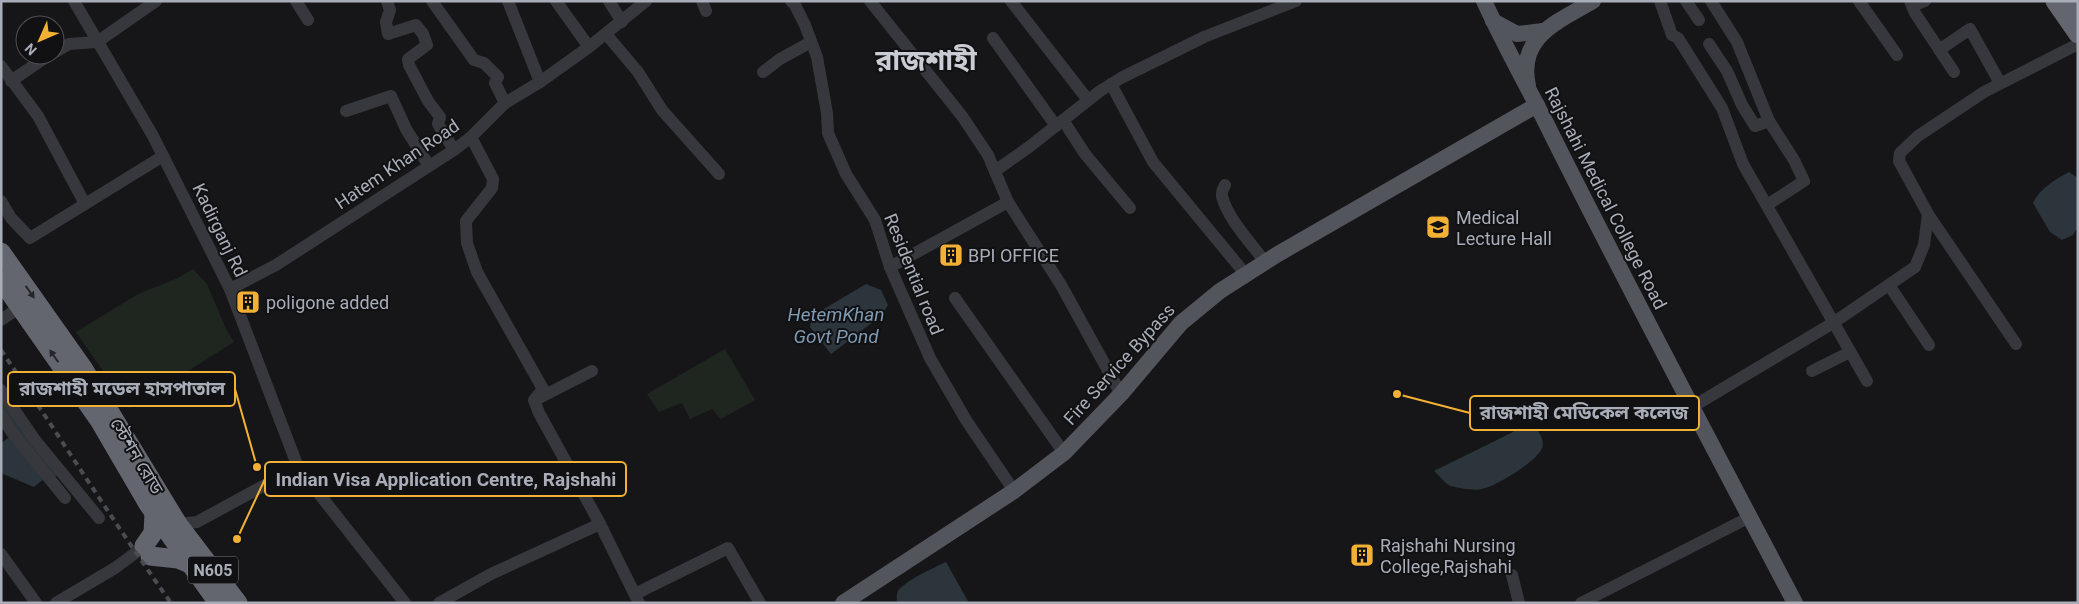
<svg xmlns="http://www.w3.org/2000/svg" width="2079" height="604" font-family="Roboto,'Noto Sans Bengali',sans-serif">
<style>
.green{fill:#1e261f}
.water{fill:#2c353c}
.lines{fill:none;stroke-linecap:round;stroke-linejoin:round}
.canal{stroke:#2c353c;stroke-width:12}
.minor{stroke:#37383d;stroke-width:12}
.major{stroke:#53555c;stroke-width:16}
.highway{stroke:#63666e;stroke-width:19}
.rail{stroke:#4a4c52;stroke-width:4;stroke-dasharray:6 5;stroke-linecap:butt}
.oneway{fill:#26262a}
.labels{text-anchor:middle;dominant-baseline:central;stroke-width:4;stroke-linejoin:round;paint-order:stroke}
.shield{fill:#111113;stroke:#7b7e86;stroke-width:1}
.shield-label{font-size:16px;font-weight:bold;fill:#a8adb8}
.street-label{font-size:18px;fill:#a8adb8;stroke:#111113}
.poi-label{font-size:18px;fill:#a8adb8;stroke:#111113;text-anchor:start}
.water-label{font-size:19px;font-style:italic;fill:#7f9bb3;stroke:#111113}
.town-label{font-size:28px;font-weight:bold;fill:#c9ccd4;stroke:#111113}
.leader{fill:none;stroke:#f2b134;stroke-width:2}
.callout-dot{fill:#f2b134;stroke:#111113;stroke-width:2}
.callout{fill:#111113;stroke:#f2b134;stroke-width:2}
.callout-label{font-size:19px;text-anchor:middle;font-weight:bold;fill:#a8adb8}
</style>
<rect width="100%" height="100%" fill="#161618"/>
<g class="green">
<polygon points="193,269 207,284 226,329 234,342 129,408 76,332 138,294 176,279"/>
<polygon points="725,349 755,400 721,419 712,409 690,419 682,403 659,412 647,394"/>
</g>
<g class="water">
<path d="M2069,172l9,6v49l-5,8 -11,5 -12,-8 -17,-29c7,-15 22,-23 36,-31z"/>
<polygon points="866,284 881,290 888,305 881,316 831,354 810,327 812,316"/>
<path d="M1528,418c6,7 15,17 15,27 -1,14 -48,42 -61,44 -7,2 -24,-1 -31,-3 -6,-2 -12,-11 -17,-15l79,-39z"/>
<polygon points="11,436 45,478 34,487 3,474 1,470 1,443"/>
<path d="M946,562l23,41h-72c0,-5 -1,-8 1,-12 5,-9 37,-24 48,-29z"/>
</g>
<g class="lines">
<polyline class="canal" points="1,406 53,471"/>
<g class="minor">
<polyline points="74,1 153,136 230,289 298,467 405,603"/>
<polyline points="296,1 308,20"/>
<polyline points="387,1 390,10 386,22 388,34 416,25 423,34 427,45 408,59 409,65 428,101 440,117 438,124 454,150"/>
<polyline points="432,1 474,60 484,63 498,77 495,83 505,103"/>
<polyline points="508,1 540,82"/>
<polyline points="556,1 589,47"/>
<polyline points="609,1 622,22"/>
<polyline points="702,1 706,11"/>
<polyline points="791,1 795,5 805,25 817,57 827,113 828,133 846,174 875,220 890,267 930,358 966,420 1014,491"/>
<polyline points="870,1 962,116 988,155 1008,202 1061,285 1121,394"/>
<polyline points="1011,1 1088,100"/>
<polyline points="1660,1 1672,35 1678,38 1722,108 1743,164 1867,381"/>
<polyline points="1686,1 1699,20"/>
<polyline points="1711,1 1737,42 1769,121 1794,160 1804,181 1767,205"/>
<polyline points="1859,1 1897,55"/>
<polyline points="1910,1 1915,13 1954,72"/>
<polyline points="1912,6 1925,1"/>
<polyline points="606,34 638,72 662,110 719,174"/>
<polyline points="993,38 1056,126"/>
<polyline points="1709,44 1727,71 1742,105 1755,126 1769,121"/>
<polyline points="1939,50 1970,29 2000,83"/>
<polyline points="55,52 69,44 97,42 156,1"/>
<polyline points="1,66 38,116 85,204"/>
<polyline points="763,72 780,59 811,42"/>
<polyline points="11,81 49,55"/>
<polyline points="1111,84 1153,162 1247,276"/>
<polyline points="346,111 391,96 406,129 429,166"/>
<polyline points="1063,120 1085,154 1130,208"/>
<polyline points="471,137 493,179 492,188 466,221 467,243 477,272 543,389 534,400 539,413 599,522 639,603"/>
<polyline points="995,171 1029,147 1100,91 1121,78 1204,37 1296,1"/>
<path d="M1225,185c-2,4 -4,7 -3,11 5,22 30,48 43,66"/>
<polyline points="1,201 11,218 30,238 163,156"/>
<polyline points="890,267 1008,202"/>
<polyline points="1889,285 1929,345"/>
<polyline points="230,289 276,265 454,150 471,137 505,103 540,82 589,47 646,1"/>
<polyline points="955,298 1064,453"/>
<polyline points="1,320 20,307"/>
<polyline points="2016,344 1928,214 1899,161 1900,153 1918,136 1984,92 2078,44"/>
<polyline points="1812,371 1850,352"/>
<polyline points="1,390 35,440 99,518"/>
<polyline points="537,399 592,371"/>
<polyline points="1692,407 1833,323 1915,267 1924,245 1928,214"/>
<polyline points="1,415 11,431 65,498"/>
<polyline points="173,527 178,524 197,522 298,467"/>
<polyline points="1,554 36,603"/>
<polyline points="1512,575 1519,603"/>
<polyline points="635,594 728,548 760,603"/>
<polyline points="56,603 115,568 150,542"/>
<polyline points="439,603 491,574 600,524"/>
<polyline points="1581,603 1744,520"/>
</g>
<g class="major">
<path d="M1484,1c19,42 41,81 62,122 80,161 165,320 249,480"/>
<polyline points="1493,21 1517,34 1543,31"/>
<path d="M1528,86c-11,-50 30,-64 65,-85"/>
<polyline points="843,603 1014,491 1064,453 1121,394 1181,323 1220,291 1278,254 1537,105"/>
</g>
<g class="highway">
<polyline points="2055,1 2078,34"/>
<polyline points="2073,1 2078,7"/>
<polyline points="1,252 83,368 178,524 238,603"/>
<polyline points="1,280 99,420 148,504 218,603"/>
<polyline points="144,546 153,533 154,513"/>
<polyline points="150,556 178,559 190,564"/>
</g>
<path class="rail" d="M1,350c57,84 111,170 170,253"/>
</g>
<defs><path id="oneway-solid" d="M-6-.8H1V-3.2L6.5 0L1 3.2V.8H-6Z" transform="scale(1.25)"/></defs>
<g class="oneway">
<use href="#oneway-solid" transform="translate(30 292) rotate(55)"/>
<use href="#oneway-solid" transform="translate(54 356) rotate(-125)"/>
</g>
<defs>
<g id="university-square" transform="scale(1.25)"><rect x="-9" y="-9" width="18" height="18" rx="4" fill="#f2b134" stroke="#111113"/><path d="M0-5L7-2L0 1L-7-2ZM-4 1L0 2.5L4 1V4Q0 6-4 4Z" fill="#111"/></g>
<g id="building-square" transform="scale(1.25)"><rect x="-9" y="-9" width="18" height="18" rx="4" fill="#f2b134" stroke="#111113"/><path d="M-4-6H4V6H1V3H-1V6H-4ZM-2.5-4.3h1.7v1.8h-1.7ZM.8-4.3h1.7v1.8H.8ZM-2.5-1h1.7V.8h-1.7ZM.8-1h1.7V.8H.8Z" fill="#111"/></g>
</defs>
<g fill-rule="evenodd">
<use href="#university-square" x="1438" y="227"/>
<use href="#building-square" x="951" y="255"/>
<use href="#building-square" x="248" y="302"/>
<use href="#building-square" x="1362" y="555"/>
</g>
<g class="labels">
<rect class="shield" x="188" y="556.5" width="50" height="27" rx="4"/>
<g class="shield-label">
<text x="213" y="570">N605</text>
</g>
<g class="street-label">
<text transform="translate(397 164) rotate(-34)">Hatem Khan Road</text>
<text transform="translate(1606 198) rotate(63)">Rajshahi Medical College Road</text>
<text transform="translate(220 230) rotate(64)">Kadirganj Rd</text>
<text transform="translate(914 274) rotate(68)">Residential road</text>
<text transform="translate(1119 364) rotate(-48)">Fire Service Bypass</text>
<text transform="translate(137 456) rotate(59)">স্টেশন রোড</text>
</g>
<g class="poi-label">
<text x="1456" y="217">Medical<tspan x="1456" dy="21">Lecture Hall</tspan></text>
<text x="968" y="255">BPI OFFICE</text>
<text x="266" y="302">poligone added</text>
<text x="1380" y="545">Rajshahi Nursing<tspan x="1380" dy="21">College,Rajshahi</tspan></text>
</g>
<g class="water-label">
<text x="836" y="314">HetemKhan<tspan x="836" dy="22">Govt Pond</tspan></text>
</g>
<g class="town-label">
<text x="926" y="60">রাজশাহী</text>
</g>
</g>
<path class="leader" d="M257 467L235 389M1397 394L1470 413M237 539L265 479"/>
<g class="callout-dot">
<circle cx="257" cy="467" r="5"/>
<circle cx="1397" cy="394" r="5"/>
<circle cx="237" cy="539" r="5"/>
</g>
<g class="callout">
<rect x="8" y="372" width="227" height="34" rx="5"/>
<rect x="1470" y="396" width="229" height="34" rx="5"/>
<rect x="265" y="462" width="361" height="34" rx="5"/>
</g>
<g class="callout-label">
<text x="122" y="395">রাজশাহী মডেল হাসপাতাল</text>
<text x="1584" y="419">রাজশাহী মেডিকেল কলেজ</text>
<text x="446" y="486">Indian Visa Application Centre, Rajshahi</text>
</g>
<rect width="2079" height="604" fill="none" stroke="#a8adb8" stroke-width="5"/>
<g transform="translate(40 40) rotate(225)"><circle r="24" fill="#111113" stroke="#4d4f55"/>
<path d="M0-4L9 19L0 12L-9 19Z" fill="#f2b134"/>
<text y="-8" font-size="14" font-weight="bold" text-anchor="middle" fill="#a8adb8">N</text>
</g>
</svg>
